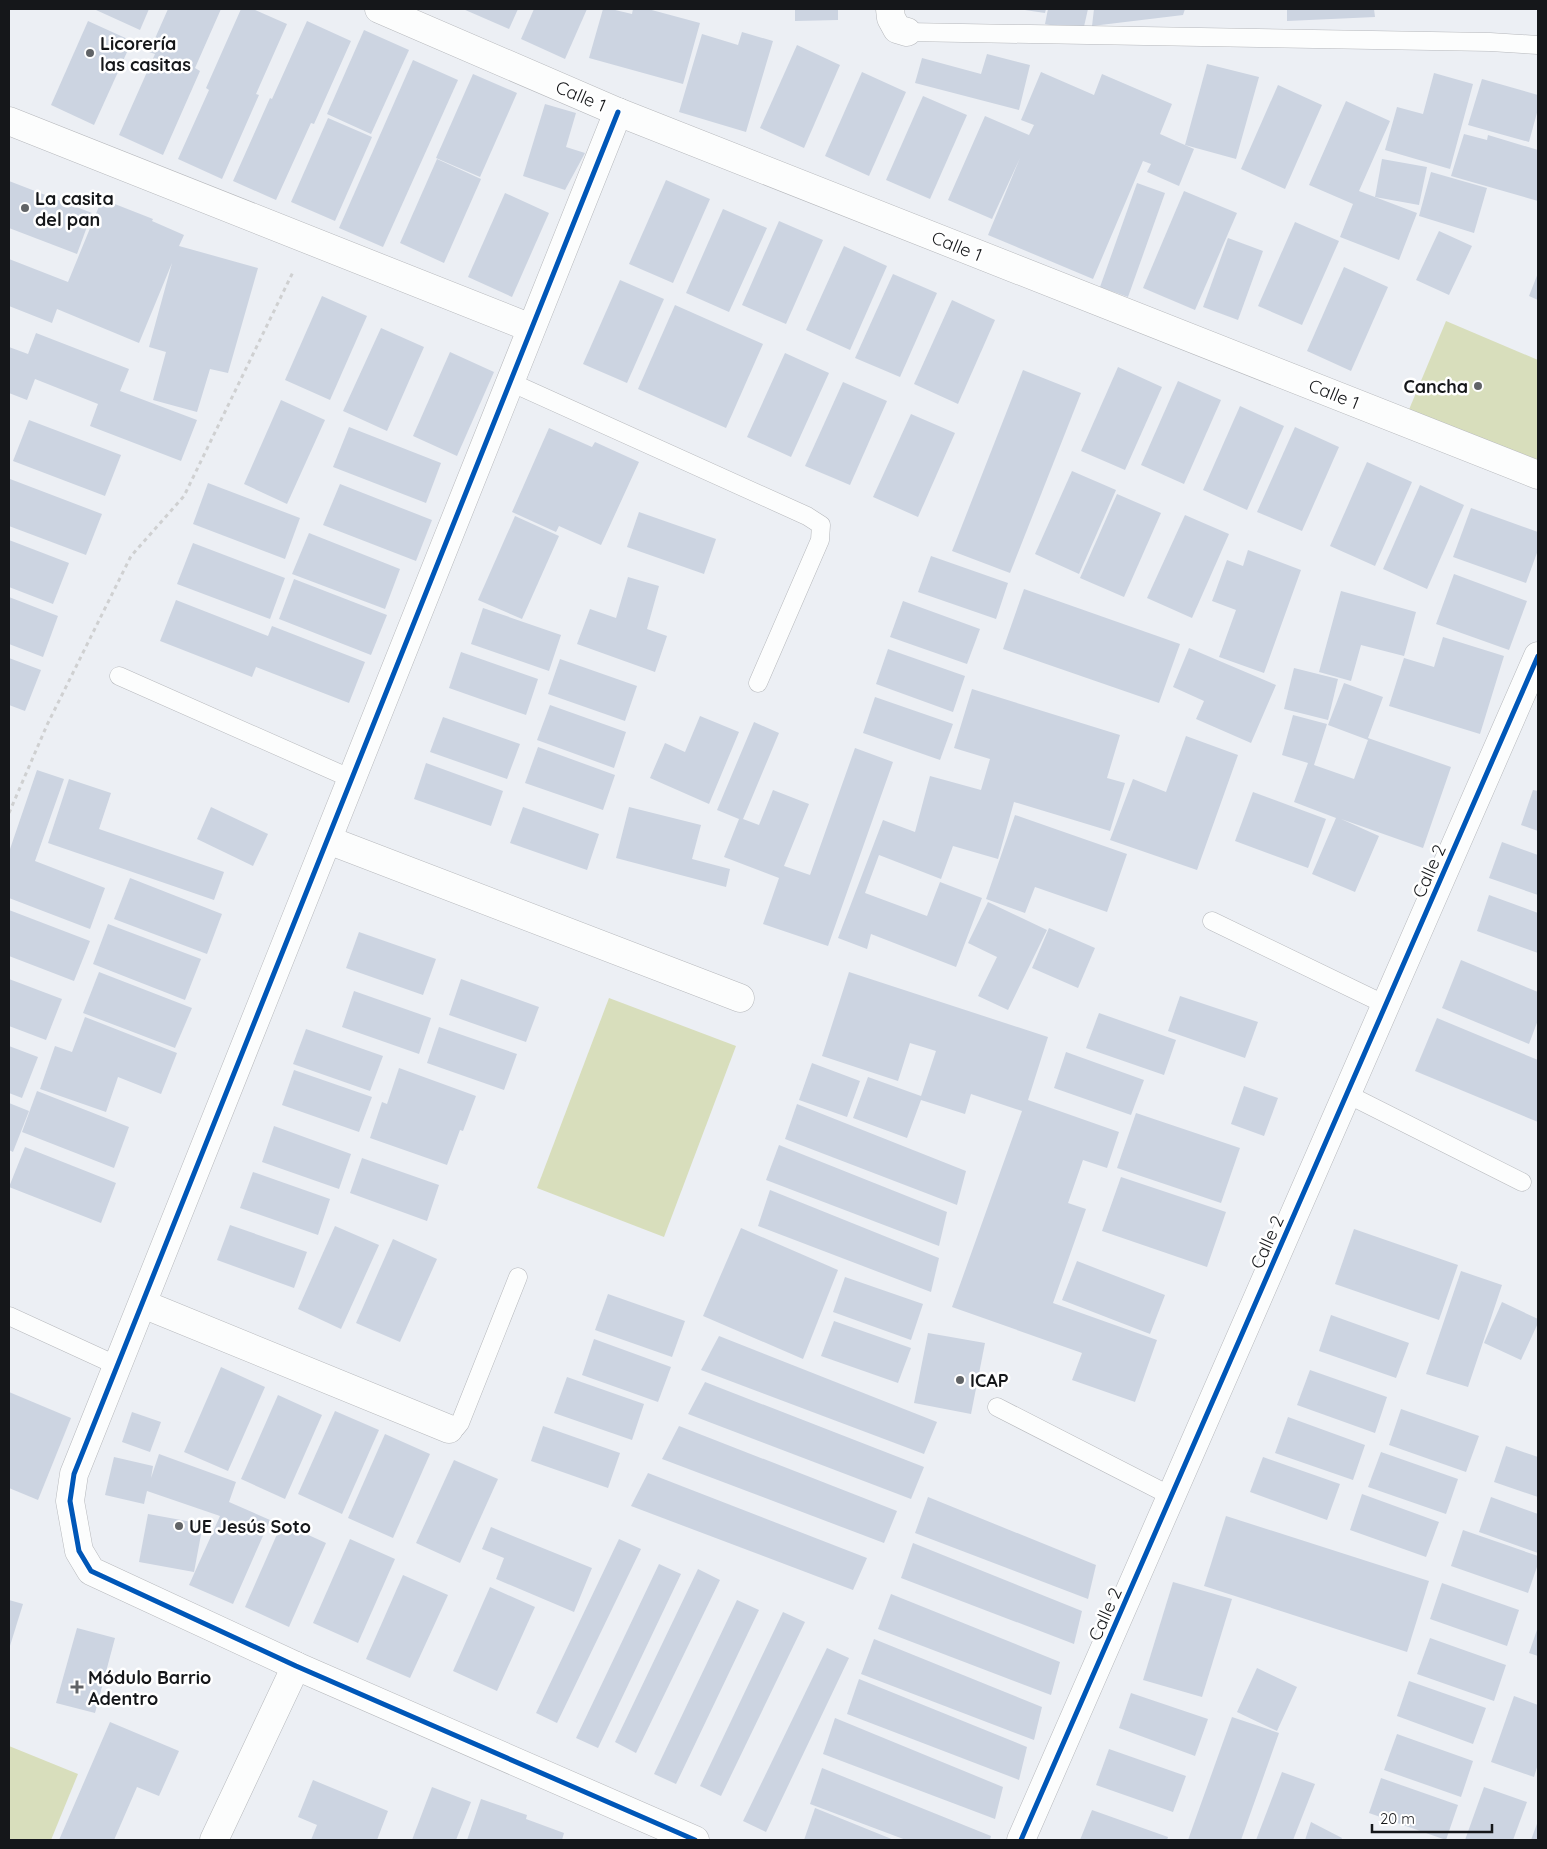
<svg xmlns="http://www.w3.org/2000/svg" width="1547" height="1849" font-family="Quicksand,sans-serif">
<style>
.green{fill:#d8debc}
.building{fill:#ccd4e1}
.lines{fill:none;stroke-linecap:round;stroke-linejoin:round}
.lane-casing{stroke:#b6b8bc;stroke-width:19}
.street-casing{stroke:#b6b8bc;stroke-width:29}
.path{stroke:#cfd0d1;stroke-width:3;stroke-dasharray:4 4;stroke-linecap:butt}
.lane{stroke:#fcfdfd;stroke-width:18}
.street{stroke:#fcfdfd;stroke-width:28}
.cycleway-casing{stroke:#fff;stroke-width:8}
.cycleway{stroke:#0057b8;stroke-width:5}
.poi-dot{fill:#606366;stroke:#fff;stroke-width:2}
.labels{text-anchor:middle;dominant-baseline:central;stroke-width:5;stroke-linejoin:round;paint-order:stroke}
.poi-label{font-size:18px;font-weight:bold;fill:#15171a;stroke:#fff;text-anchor:start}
.street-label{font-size:18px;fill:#15171a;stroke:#fff}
</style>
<rect width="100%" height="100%" fill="#eceff4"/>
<g class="green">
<polygon points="1446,321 1538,360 1538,467 1408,412"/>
<polygon points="609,998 736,1046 664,1237 537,1188"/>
<polygon points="9,1746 78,1774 51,1840 9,1840"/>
</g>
<g class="building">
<polygon points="96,9 149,9 140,30 96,10"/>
<polygon points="168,9 221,9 195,68 200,71 163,155 119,135 155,54 149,52"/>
<polygon points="241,9 253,9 287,24 256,94 259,95 222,179 178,159 209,90 206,88"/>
<polygon points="463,9 518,9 509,29"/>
<polygon points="534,9 587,9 565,59 521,39"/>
<polygon points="603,9 611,9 632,14 633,9 648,9 700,23 683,84 589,58"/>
<polygon points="795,9 838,9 838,20 795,21"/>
<polygon points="1018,9 1046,9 1045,13"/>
<polygon points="1048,9 1088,9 1083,31 1045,24"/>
<polygon points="1094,9 1185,9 1183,15 1092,26"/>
<polygon points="1287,9 1374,9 1375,17 1287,21"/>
<polygon points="88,21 132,41 94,125 51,105"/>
<polygon points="307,21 351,41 314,124 311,123 276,200 233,181 270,98 272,99"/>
<polygon points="364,30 409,50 371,134 327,114"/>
<polygon points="742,32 773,41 746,132 679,112 702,34 738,45"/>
<polygon points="797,45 840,65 804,148 760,128"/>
<polygon points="987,54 1030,65 1019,110 915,83 922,58 981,74"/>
<polygon points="413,60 458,80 383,247 339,228"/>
<polygon points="1207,64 1259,77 1236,159 1185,145"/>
<polygon points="862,72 906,92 869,176 825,156"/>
<polygon points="1041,72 1094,95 1102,74 1172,104 1160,134 1194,149 1179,186 1147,172 1151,164 1143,161 1093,279 988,235 1020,158 992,219 948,200 985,116 1029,135 1034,125 1021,120"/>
<polygon points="1434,73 1473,84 1450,169 1385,150 1397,107 1423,114"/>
<polygon points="473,74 517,93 480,177 436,158"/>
<polygon points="1482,79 1538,95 1538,109 1529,142 1468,125"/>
<polygon points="1278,85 1322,105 1285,189 1241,169"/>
<polygon points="923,96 967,115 930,199 886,180"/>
<polygon points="1346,101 1390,121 1359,191 1417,213 1399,260 1340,237 1353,204 1309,185"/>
<polygon points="545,104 576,113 566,147 585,153 565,190 523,176"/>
<polygon points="328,118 372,137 335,221 291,202"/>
<polygon points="1464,134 1487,140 1488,135 1538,150 1538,201 1451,176"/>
<polygon points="437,159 481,179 444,263 400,243"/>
<polygon points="1382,159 1427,167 1419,205 1375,197"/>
<polygon points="1431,172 1487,188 1474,233 1419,216"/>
<polygon points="666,180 710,199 673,283 629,264"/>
<polygon points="9,181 92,213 77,254 9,228"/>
<polygon points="1137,183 1165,193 1128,297 1100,287"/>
<polygon points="1184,191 1237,213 1195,310 1143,288"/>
<polygon points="505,193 549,213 512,297 468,277"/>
<polygon points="102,199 153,219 152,221 184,235 179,246 258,268 228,373 210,369 197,412 153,400 166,352 149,347 172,263 139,343 57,309 52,323 9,306 9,259 68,282"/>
<polygon points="723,209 767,228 729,312 686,293"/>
<polygon points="779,221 823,240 786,324 742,305"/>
<polygon points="1295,222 1339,241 1302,325 1258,306"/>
<polygon points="1439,231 1472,246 1449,295 1416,280"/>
<polygon points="1228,238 1263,251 1238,320 1203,307"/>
<polygon points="844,246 887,266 850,350 806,330"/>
<polygon points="1344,267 1388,287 1351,371 1307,351"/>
<polygon points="1538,273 1538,300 1529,296"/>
<polygon points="893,274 937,293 900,377 855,358"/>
<polygon points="620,280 664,299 627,383 583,364"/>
<polygon points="322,296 367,316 330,400 285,380"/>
<polygon points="952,300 995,320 958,404 914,384"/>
<polygon points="675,305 763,344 726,428 638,389"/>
<polygon points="381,328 424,347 387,431 343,411"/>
<polygon points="36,333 129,369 120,391 197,420 181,461 90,426 98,404 35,379 27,400 9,393 9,347 28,354"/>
<polygon points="450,352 494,372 457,456 413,436"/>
<polygon points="785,353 829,373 791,457 747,437"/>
<polygon points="1118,367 1162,387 1125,470 1081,451"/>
<polygon points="1023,370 1081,393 1010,573 952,551"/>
<polygon points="1178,381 1221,400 1184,484 1141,465"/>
<polygon points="843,382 887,401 850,485 805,466"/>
<polygon points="281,400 325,420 287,504 244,484"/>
<polygon points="1240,406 1284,426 1247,510 1203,490"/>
<polygon points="911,414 955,433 918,517 873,497"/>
<polygon points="29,420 121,455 105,496 13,461"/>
<polygon points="349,427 441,463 426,503 333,467"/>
<polygon points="1295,427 1339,447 1302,531 1257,512"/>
<polygon points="549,428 592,447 595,442 639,462 601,545 559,526 556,532 512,512"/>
<polygon points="1367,462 1412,482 1375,566 1330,546"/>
<polygon points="1072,471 1116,490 1079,574 1035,554"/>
<polygon points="10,479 102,514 86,555 9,526"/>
<polygon points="208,483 300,518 285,559 193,524"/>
<polygon points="340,484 432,520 416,561 323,525"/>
<polygon points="1420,485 1464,505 1427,589 1383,569"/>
<polygon points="1117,494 1161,513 1124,597 1080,578"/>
<polygon points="1471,508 1538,532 1538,550 1526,583 1453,557"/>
<polygon points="639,512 716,539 704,574 627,547"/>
<polygon points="1185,515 1229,534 1192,618 1147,598"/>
<polygon points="515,516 559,536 522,619 478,600"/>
<polygon points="309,533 400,569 385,609 292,574"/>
<polygon points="9,540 69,563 53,604 9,587"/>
<polygon points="193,543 285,578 270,619 177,584"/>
<polygon points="1248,550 1301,570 1264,673 1219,657 1236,610 1212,601 1227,560 1243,566"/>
<polygon points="931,556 1008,583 996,619 918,592"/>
<polygon points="1454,574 1527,601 1509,650 1436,624"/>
<polygon points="628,577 659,586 647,629 667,636 655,672 577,644 590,609 616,618"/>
<polygon points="294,579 387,615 371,655 279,619"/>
<polygon points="1024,589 1180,644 1159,703 1003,649"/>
<polygon points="1341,591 1416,612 1404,656 1361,645 1351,681 1319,672"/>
<polygon points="9,597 58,616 43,657 9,644"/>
<polygon points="176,600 268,636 272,626 365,662 349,703 256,667 252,677 160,641"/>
<polygon points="903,601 980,629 967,664 890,637"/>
<polygon points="483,608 561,635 549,671 471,644"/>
<polygon points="1443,637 1504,656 1480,734 1389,706 1404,658 1434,667"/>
<polygon points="1189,648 1276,685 1251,743 1196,719 1204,701 1173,687"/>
<polygon points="888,649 965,676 953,712 876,684"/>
<polygon points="461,652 538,679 526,715 449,688"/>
<polygon points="9,658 41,670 25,711 9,705"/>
<polygon points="560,659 637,686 625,721 548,694"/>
<polygon points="1294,668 1338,679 1328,720 1284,709"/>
<polygon points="1344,683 1383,697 1368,738 1451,767 1423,848 1341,819 1379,836 1355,892 1312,874 1336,818 1294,802 1308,763 1282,755 1293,715 1327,724 1314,765 1354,779 1368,740 1328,725"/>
<polygon points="972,689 1120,735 1107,778 1125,783 1110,831 1014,802 998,859 953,846 941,879 879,855 865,893 927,916 940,882 982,898 956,967 871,934 867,949 838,938 883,820 915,832 930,776 981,790 990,759 954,748"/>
<polygon points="875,697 953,724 940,760 863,733"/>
<polygon points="550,705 626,732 614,768 537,740"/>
<polygon points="700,716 739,732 709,804 650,778 665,743 685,752"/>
<polygon points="443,717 520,744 507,779 430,752"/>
<polygon points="754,722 779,733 743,819 759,825 773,790 809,804 784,866 810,875 855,748 893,762 828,946 763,924 779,878 724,857 739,819 717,810"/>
<polygon points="1186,736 1238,755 1197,870 1110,840 1133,779 1166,792"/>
<polygon points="538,747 615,775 603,810 525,783"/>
<polygon points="426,763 503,791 491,826 414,799"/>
<polygon points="37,770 64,779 35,861 105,888 90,929 9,898 9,852"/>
<polygon points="69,779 111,793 99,829 224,872 214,900 48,843"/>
<polygon points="1533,790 1538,791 1538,831 1521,825"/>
<polygon points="1253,792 1326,819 1308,868 1235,841"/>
<polygon points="211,807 268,834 253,866 197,839"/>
<polygon points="523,807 599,834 587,870 510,843"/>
<polygon points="629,807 701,825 692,859 730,869 726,887 616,858"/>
<polygon points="1015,815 1127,854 1107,912 1035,887 1025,913 986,899"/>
<polygon points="1502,842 1538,855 1538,895 1489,878"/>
<polygon points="130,878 222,914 207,954 114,919"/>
<polygon points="1489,895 1538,913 1538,953 1477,931"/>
<polygon points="988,902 1047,930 1008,1010 978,996 997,957 968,943"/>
<polygon points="9,910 90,941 74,981 9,956"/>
<polygon points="108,924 201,959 185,1000 93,964"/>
<polygon points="1049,928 1095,948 1078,988 1032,968"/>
<polygon points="359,932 436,959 423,995 346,968"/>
<polygon points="1461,960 1538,992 1538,1020 1529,1044 1442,1008"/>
<polygon points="99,972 192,1008 175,1048 83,1013"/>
<polygon points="849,972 1048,1037 1028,1100 1119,1132 1107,1168 1083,1160 1068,1203 1086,1209 1053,1303 1157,1340 1135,1402 1072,1380 1082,1353 952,1307 1022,1111 971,1094 965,1114 921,1100 907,1138 853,1118 868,1077 921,1096 936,1051 910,1043 898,1081 822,1056"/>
<polygon points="9,979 62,999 46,1040 9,1026"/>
<polygon points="461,979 539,1007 526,1042 449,1015"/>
<polygon points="354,991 431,1018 419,1054 342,1027"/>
<polygon points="1180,996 1258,1022 1245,1058 1168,1031"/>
<polygon points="1099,1013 1176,1040 1164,1075 1086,1048"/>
<polygon points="85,1017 177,1053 161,1094 118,1077 106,1112 40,1089 55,1046 72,1052"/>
<polygon points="1437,1018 1538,1060 1538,1122 1415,1071"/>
<polygon points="439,1027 517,1054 504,1090 427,1063"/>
<polygon points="306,1029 383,1056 370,1091 293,1064"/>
<polygon points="9,1046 38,1057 22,1098 9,1093"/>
<polygon points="1066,1052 1144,1080 1131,1115 1054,1088"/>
<polygon points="812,1063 860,1081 847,1117 799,1100"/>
<polygon points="399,1068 476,1096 463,1131 460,1130 447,1165 370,1138 382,1102 387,1104"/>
<polygon points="294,1070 372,1097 359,1132 282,1105"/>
<polygon points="1244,1086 1278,1098 1264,1136 1231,1124"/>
<polygon points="37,1091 129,1127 114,1168 22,1132"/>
<polygon points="9,1103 29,1111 13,1152 9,1150"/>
<polygon points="797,1104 966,1171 957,1205 785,1139"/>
<polygon points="1136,1113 1240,1148 1221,1203 1117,1168"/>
<polygon points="274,1126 351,1154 339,1189 262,1162"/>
<polygon points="779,1145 947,1212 939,1246 766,1180"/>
<polygon points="25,1147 116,1183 101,1223 9,1187"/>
<polygon points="362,1158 439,1185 427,1221 350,1193"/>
<polygon points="253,1172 330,1199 318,1235 240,1208"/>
<polygon points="1121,1177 1226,1212 1207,1267 1102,1231"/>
<polygon points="770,1190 939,1258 931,1292 758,1226"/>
<polygon points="230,1225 307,1252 294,1288 217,1260"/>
<polygon points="335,1226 379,1245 341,1329 298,1309"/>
<polygon points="741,1228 838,1270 803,1359 703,1316"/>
<polygon points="1354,1229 1458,1265 1439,1320 1335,1284"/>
<polygon points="393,1239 437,1259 400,1342 356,1323"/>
<polygon points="1077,1261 1165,1295 1150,1334 1062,1300"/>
<polygon points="1461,1271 1502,1285 1468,1387 1426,1374"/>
<polygon points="845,1277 923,1304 911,1340 833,1312"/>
<polygon points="608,1294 685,1321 672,1357 595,1330"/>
<polygon points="1502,1302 1538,1319 1538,1323 1521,1360 1484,1343"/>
<polygon points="1331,1315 1409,1343 1396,1378 1319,1351"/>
<polygon points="834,1321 911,1348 898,1383 821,1356"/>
<polygon points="928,1333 985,1343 971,1414 914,1403"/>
<polygon points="719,1336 937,1422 924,1454 701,1370"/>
<polygon points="594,1339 671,1367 658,1402 582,1375"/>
<polygon points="221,1367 265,1387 228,1471 184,1452"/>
<polygon points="1310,1370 1387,1397 1375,1433 1297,1405"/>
<polygon points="567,1377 644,1404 632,1440 554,1413"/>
<polygon points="705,1382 924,1467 911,1499 688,1414"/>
<polygon points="9,1392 71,1418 38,1500 9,1488"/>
<polygon points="278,1395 322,1415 285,1499 241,1479"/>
<polygon points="1401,1409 1479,1436 1466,1472 1389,1445"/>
<polygon points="335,1411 379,1430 342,1514 298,1494"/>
<polygon points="132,1412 161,1422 150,1452 122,1442"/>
<polygon points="1288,1417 1365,1445 1353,1480 1275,1453"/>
<polygon points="543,1426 620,1453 608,1488 531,1461"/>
<polygon points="679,1426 897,1511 884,1543 662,1459"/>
<polygon points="385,1434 430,1454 393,1538 348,1518"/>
<polygon points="1506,1446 1538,1457 1538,1497 1494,1482"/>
<polygon points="1381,1452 1458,1479 1446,1514 1368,1487"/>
<polygon points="159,1454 236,1482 229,1502 270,1520 233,1604 189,1585 220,1516 147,1491 144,1504 105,1495 114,1457 153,1466 151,1478"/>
<polygon points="1263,1457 1340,1484 1327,1520 1250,1492"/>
<polygon points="454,1460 498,1479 460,1563 416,1543"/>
<polygon points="648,1473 867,1558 853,1590 631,1506"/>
<polygon points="1362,1494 1439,1522 1426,1557 1350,1530"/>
<polygon points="928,1497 1096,1565 1088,1599 915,1533"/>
<polygon points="1491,1497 1538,1514 1538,1553 1479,1532"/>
<polygon points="148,1514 203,1524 194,1572 139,1562"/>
<polygon points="1226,1516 1429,1581 1407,1652 1204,1586"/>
<polygon points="282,1523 326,1543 289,1627 245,1607"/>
<polygon points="491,1527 592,1568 574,1612 496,1579 504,1558 482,1549"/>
<polygon points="1463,1530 1538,1556 1538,1564 1528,1593 1451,1566"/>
<polygon points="350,1539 395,1559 358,1643 313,1623"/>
<polygon points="619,1539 641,1549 557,1723 536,1713"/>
<polygon points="913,1543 1082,1611 1074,1644 901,1578"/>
<polygon points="659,1564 681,1574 598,1748 576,1738"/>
<polygon points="698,1569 720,1580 636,1753 615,1742"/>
<polygon points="403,1575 448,1595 410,1678 366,1659"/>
<polygon points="1173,1582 1232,1599 1202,1697 1143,1680"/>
<polygon points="1442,1583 1519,1610 1507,1646 1430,1619"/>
<polygon points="490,1587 535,1607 497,1691 453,1671"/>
<polygon points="891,1594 1060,1662 1051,1695 878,1629"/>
<polygon points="9,1600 23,1604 9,1649"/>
<polygon points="737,1600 759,1610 676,1784 654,1774"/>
<polygon points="783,1612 805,1622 721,1796 700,1786"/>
<polygon points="1538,1627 1538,1656 1529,1653"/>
<polygon points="77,1628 115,1638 95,1713 56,1703"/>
<polygon points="1430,1638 1506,1665 1494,1701 1417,1674"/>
<polygon points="874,1639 1042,1707 1034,1740 861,1674"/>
<polygon points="827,1648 849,1658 766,1832 743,1821"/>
<polygon points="1257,1668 1297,1687 1277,1731 1237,1712"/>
<polygon points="859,1679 1027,1747 1019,1780 847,1714"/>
<polygon points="1409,1681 1486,1708 1473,1744 1397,1716"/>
<polygon points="1131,1693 1208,1719 1195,1756 1119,1728"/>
<polygon points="1514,1696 1538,1705 1538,1764 1534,1777 1491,1762"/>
<polygon points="1232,1717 1279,1733 1241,1840 1188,1840"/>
<polygon points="835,1718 1003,1787 995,1819 823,1754"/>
<polygon points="110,1722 179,1751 159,1796 137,1787 114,1840 59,1840"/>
<polygon points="1397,1734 1473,1761 1461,1797 1384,1770"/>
<polygon points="1109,1749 1186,1776 1173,1812 1096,1785"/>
<polygon points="822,1768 991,1836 990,1840 906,1840 810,1804"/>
<polygon points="1282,1772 1315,1784 1293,1840 1256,1840"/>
<polygon points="1381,1778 1458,1805 1446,1840 1369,1813"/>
<polygon points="313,1780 388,1811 377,1840 311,1840 317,1825 298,1817"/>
<polygon points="432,1787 471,1802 456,1840 412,1840"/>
<polygon points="1484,1787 1527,1802 1513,1840 1465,1840"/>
<polygon points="481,1799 527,1815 526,1819 564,1833 562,1840 467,1840"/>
<polygon points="815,1808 894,1840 804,1840"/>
<polygon points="1092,1810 1168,1837 1167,1840 1080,1840"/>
<polygon points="1538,1821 1538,1840 1531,1840"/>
<polygon points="1311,1822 1342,1838 1341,1840 1305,1840"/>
</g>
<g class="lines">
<g class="lane-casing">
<g id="lane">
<polyline points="907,32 1490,42 1538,45"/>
<polyline points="510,382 807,516 821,525 820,540 758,683"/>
<polyline points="119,676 352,779"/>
<polyline points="1212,921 1386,1005"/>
<polyline points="1347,1094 1522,1182"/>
<polyline points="9,1316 118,1366"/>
<polyline points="997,1407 1171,1496"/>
<polyline points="449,1429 456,1428 460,1423 518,1277"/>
</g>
</g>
<g class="street-casing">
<g id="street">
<polyline points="379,9 618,112 1538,475"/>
<polyline points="890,9 891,18 897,29 907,32"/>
<polyline points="618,112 74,1474 70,1501 79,1551 91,1571 296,1666 695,1840"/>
<polyline points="9,121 531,328"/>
<polyline points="328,840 740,998"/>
<polyline points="143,1304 449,1429"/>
<polyline points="214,1840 296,1666"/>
<polyline points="1021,1840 1538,656"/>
</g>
</g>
<polyline class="path" points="9,813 47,725 131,556 184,496 293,272"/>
<use href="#lane" class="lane"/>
<use href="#street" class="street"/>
<g class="cycleway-casing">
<g id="cycleway">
<polyline points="618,112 74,1474 70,1501 79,1551 91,1571 296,1666 695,1840"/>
<polyline points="1021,1840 1538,656"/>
</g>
</g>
<use href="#cycleway" class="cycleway"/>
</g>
<g class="poi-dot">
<circle cx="90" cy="53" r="5"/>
<circle cx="25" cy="208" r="5"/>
<circle cx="1478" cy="386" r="5"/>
<circle cx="960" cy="1380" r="5"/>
<circle cx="179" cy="1526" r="5"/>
<path d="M74.5 1679.5h5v5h5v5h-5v5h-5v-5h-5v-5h5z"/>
</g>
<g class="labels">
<g class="poi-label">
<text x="100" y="43">Licorería<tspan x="100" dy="21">las casitas</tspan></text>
<text x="35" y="198">La casita<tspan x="35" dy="21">del pan</tspan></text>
<text x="1468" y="386" text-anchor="end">Cancha</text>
<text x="970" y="1380">ICAP</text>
<text x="189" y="1526">UE Jesús Soto</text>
<text x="88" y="1677">Módulo Barrio<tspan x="88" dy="21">Adentro</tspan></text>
</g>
<g class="street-label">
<text transform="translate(581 96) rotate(23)">Calle 1</text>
<text transform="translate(957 246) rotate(22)">Calle 1</text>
<text transform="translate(1334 394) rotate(22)">Calle 1</text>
<text transform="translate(1429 871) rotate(-66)">Calle 2</text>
<text transform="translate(1267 1242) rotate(-66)">Calle 2</text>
<text transform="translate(1105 1614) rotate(-66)">Calle 2</text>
</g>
</g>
<rect width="1547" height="1849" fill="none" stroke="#15171a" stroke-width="20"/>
<path d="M1372 1824v8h120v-8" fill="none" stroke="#15171a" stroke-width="2.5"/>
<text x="1380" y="1824" font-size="15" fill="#15171a" stroke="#ffffff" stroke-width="4" paint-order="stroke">20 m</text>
</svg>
